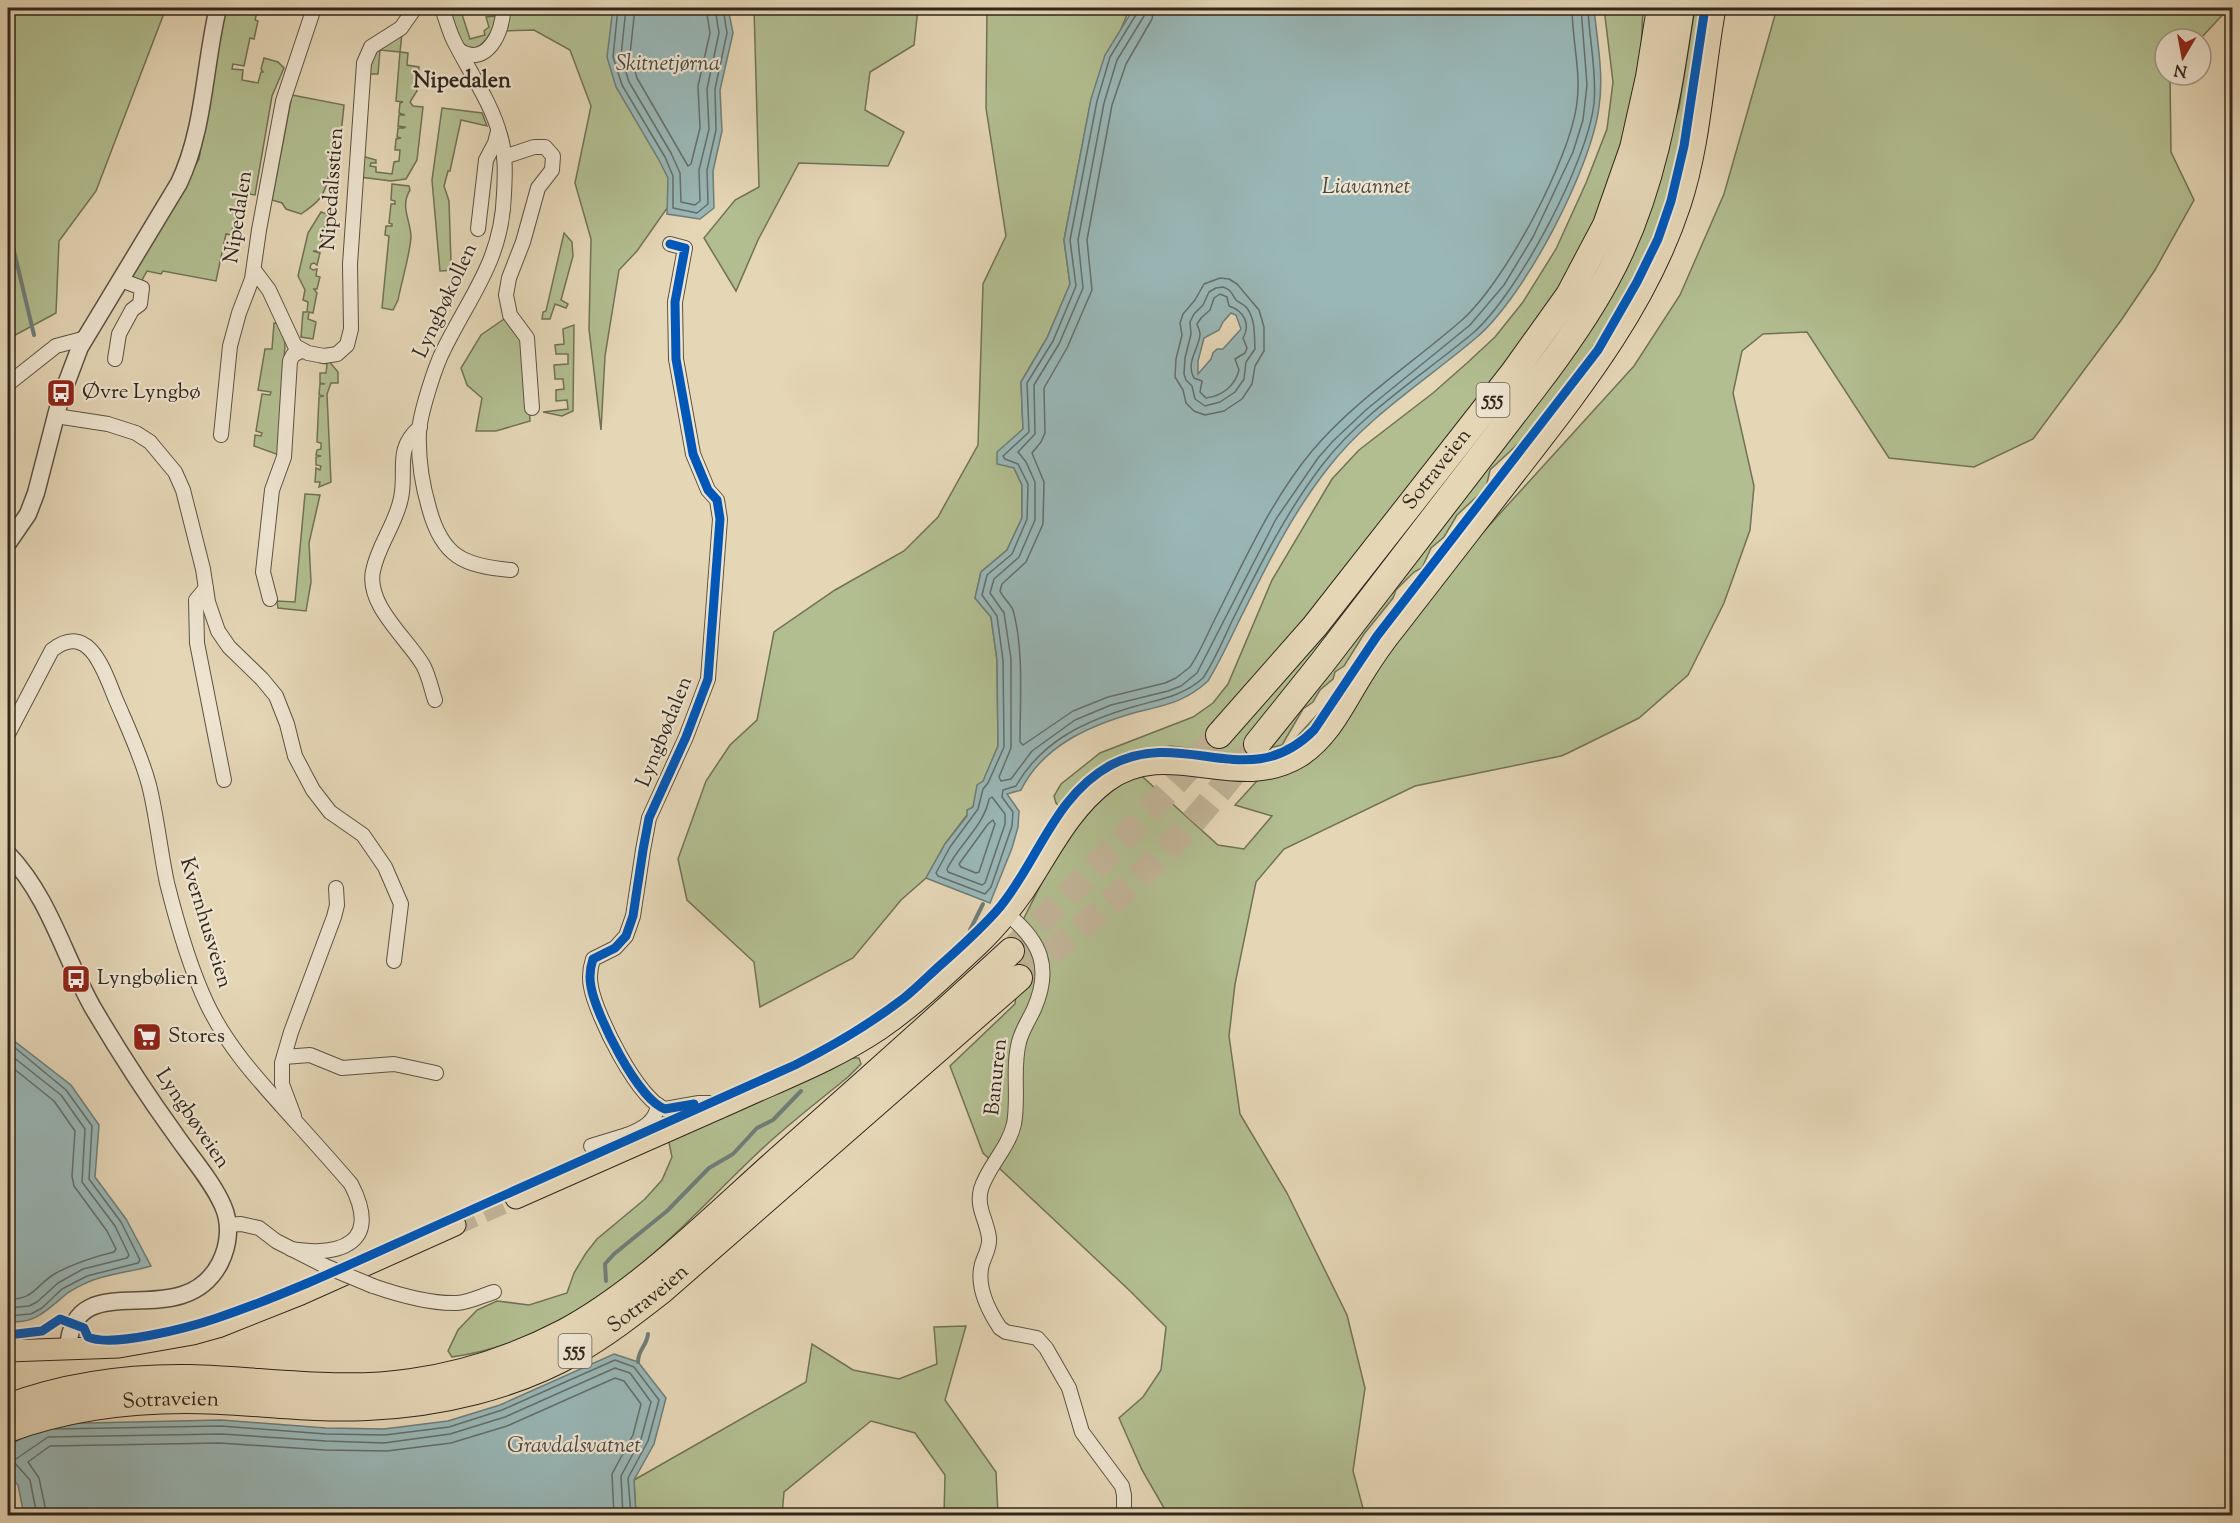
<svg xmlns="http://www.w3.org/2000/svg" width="2240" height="1523" font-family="'Sorts Mill Goudy',serif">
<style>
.green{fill:#b2be90;stroke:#707256;stroke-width:1.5}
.water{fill:#99b7b7;stroke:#6f7d79;stroke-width:1.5;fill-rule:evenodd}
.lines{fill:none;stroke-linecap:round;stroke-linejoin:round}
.shore{stroke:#646e6a;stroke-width:1.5}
.stream{stroke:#6f7d79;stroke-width:4}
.primary-tunnel{stroke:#c1b397;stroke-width:21;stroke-dasharray:21 10;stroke-linecap:butt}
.motorway-tunnel{stroke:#c1b397;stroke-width:26;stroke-dasharray:26 13;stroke-linecap:butt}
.minor-casing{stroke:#5c5243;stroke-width:16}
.tertiary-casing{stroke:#5c5243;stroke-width:19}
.primary-casing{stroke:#2f261d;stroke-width:23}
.motorway-casing{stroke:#2f261d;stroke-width:28}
.minor{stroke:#eee4d0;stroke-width:14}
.tertiary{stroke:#eee4d0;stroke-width:16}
.primary{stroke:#e5d6b6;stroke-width:21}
.motorway{stroke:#e5d6b6;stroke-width:26}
.minor-bridge-casing{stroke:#5c5243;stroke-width:16;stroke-linecap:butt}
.minor-bridge{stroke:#eee4d0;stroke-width:14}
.cycleway-casing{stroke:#eee4d0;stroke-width:13}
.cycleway{stroke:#0057b8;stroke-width:9}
.labels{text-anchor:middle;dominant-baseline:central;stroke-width:4.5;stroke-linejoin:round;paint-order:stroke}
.shield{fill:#eee4d0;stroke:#685f53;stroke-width:1.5}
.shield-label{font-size:20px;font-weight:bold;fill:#2f261d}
.street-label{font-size:21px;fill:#2f261d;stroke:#eee4d0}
.poi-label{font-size:21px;fill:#2f261d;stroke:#eee4d0;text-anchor:start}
.water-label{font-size:22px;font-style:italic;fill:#4a4a44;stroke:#eee4d0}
.neighbourhood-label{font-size:22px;font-weight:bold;fill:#2f261d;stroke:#eee4d0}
</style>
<rect width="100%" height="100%" fill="#e5d6b6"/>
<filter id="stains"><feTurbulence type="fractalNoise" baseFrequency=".00333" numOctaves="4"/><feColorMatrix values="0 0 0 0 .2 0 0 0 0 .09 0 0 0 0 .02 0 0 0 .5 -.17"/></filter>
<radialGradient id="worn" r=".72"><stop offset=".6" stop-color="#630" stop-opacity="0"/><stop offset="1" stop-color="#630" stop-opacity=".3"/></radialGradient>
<g class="green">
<polygon points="8,8 166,8 96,191 59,241 56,313 8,339"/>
<polygon points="224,8 261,8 260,12 257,12 255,20 258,21 254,39 250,38 244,66 233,64 232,69 243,70 242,80 258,83 261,72 263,72 261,69 264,58 278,62 284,68 272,96 255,195 249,194 238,204 231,235 226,234 216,281 163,271 161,274 147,271 141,282 130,277 131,273 199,159"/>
<path d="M447,8h13l10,31 15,-4 -1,-4 5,-4 -3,-10 9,-1 -1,-8h126l64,176 -47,67 -18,19 -14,86 -4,74 -12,-101 2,-90 -16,-56 16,-77 -21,-56 -36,-20 -37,1 -1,-6c-8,12 -14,25 -30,24l-8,-11z"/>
<polygon points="754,8 918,8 914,45 870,72 865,110 904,132 888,166 799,163 758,240 736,291 704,238 735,200 759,187"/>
<polygon points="987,8 1134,8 1127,15 1091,100 1064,240 1070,284 1047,338 1021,382 1023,429 1014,468 1022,485 1022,518 1007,550 981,572 975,598 991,617 997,660 998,746 973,807 945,844 926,878 901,900 853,958 760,1007 754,962 687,900 678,859 706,781 730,745 757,720 774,632 835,590 904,551 938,517 978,445 983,284 1006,236 986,108"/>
<path d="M1604,8h39l-2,43 -10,56 -13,48 -11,36 -20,49 -13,24 -26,42 -39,56 -189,242 -57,68 -43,46 -7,13 1,5 6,4 11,-5 14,-14 130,-153 -3,-2c43,-54 85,-107 126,-161 43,-55 85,-110 114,-174 33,-70 44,-148 56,-223h3l-12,88 -12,53 -12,45 -22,55 -54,91 -207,269 -89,107 -8,14 2,11 5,2 9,-3 33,-39 280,-363 38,-62 36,-91 12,-51 9,-26 16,-100h6l-20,138 -8,34 -22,66 -20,40 -27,45 -36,52 -47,58 -31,29 -4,18 -29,27 -13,22 -13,11 -9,20 -8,4 -18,18 -3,8 -29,36 -20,32 -9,6 -2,7 -13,11 -7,12 -10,7 -21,36 -43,10 -68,-9 -31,5 -29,10 -19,12 -29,32 -4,1 -3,-3 -2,-7 7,-12 39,-31 93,-36 20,-14 15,-19 44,-104 60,-101 27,-29 74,-57 34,-30 28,-26 28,-35 33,-53 30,-66 21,-54 6,-47z"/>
<polygon points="1777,8 2229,8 2200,39 2165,39 2165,75 2170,75 2171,152 2194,200 2155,270 2122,319 2033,439 1974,467 1889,458 1807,332 1763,334 1742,351 1733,393 1754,486 1750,530 1724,603 1688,675 1639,718 1568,753 1561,756 1415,786 1284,849 1256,882 1235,984 1229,1036 1240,1114 1287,1193 1347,1315 1365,1388 1353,1471 1364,1512 1362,1515 1168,1515 1142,1470 1119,1418 1143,1397 1161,1370 1166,1327 1129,1290 983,1153 950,1066 1015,1004 1024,918 1073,821 1124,760 1218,845 1244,849 1272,816 1235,805 1634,366 1680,295 1724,194"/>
<polygon points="402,33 400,52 408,53 407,65 419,67 417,91 410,102 413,106 423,107 417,160 406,179 391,181 360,177 362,156 376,160 376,163 371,163 370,166 376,167 376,172 392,174 394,162 399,161 400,150 395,150 396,139 401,138 397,137 398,128 404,128 405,127 398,126 399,115 405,115 399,113 400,103 403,102 396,101 400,52 380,50 378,74 366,74 375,48"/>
<path d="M292,95l52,10 -7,68 -8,1c-4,22 -10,28 -28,40l-15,-5 -4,-6 -10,-3z"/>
<polygon points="442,108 482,113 487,126 461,120 450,171 448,171 444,186 449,201 451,263 457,263 457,270 440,271 432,180"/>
<path d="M392,184l17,2 1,4c-10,16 0,29 1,46 0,14 -10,48 -13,64l-5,10 -11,-2 7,-72 -4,-1 1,-9h6v-2l-3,-1 2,-19h4v-3l-4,-1z"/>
<polygon points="321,212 327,214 320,251 313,251 320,253 317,265 314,263 311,264 310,268 313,270 317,269 316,276 320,277 317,289 314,289 317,293 313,313 309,312 308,319 316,322 313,339 301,337 303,312 307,312 308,302 303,300 305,290 298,276 308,233"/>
<polygon points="564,233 572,242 573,256 561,300 568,304 566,308 555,304 550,319 542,319 543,312 546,311"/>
<polygon points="507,317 525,343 530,421 496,431 476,431 482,398 467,385 461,368 481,335"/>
<polygon points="274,323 280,324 285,343 279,455 254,446 255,435 261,436 262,433 256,431 262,394 270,395 271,392 258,390 265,349 272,349"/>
<polygon points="574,325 573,411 562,416 543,412 568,409 567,400 556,401 556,390 564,389 563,379 555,379 554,365 568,364 568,354 556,354 555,345 564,344 563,329"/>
<polygon points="327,359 338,372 338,383 331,383 327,394 331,482 319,487 320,482 315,482 316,468 320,470 321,466 316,465 316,457 321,456 316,455 317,450 321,449 321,443 317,442 319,397 324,396 319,395 320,384 325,384 320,383 320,373 326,373 327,364 320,363 321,360"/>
<polygon points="305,494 320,495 309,543 311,582 306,611 278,608 277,601 295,602"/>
<path d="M851,1058h8l2,6 -13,13c-28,23 -57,45 -84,70 -37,34 -71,72 -109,105 -57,50 -127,95 -203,105l-4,-6 10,-21 19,-20 20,-9 32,4 38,-12 7,-20 12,-20 11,-14 48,-40 17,-19 10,-23 -4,-19z"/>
<polygon points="966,1326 945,1400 996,1472 998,1515 944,1515 945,1475 915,1433 871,1421 784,1492 782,1515 636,1515 634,1480 806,1382 812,1344 853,1370 899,1379 937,1364 934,1327"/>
</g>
<g class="water">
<polygon points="613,8 728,8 733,33 720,90 722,131 713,171 714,208 700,219 667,214 668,178 659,160 616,87 607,57"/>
<path d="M1134,8h460c3,32 10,67 5,99 -8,62 -74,189 -122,230 -49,42 -109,79 -149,131 -38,48 -64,103 -91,157 -9,19 -18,38 -29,56 -23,21 -42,24 -71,31 -46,13 -94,33 -116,78l-14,4 12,17 -1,16 -6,21 -22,55 -64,-25 19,-34 22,-28v-6l6,-3 4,-22 6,-4 15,-35 -1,-86 -6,-43 -16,-19 6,-26 26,-22 15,-32v-33l-8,-17 -17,-4v-12l26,-23 -2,-47 26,-44 23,-54 -6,-44 27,-141 14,-44zM1231,313l5,2 5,14 -18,20h-6l-4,4 -2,6 -13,15v-13l6,-23 15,-8 4,-8z"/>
<path d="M8,999l5,41 58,45 28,40 -4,52 31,42 25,47c-21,6 -44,8 -63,16 -8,4 -18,8 -24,14 -18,15 -31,29 -56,25z"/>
<polygon points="614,1354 638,1362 666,1398 654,1444 634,1480 636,1515 24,1515 18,1485 8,1474 8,1447 43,1424 221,1420 326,1428 384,1429 448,1421 500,1405"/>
</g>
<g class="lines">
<g class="shore">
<polyline points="618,8 613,57 622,85 665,157 673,176 673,208 697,213 708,204 707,170 716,130 715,89 727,33 723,8"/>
<polyline points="626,8 621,56 629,82 671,153 680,173 681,202 695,205 700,201 699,170 709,129 707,89 719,33 715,8"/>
<polyline points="635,8 630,54 637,78 688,166 691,164 700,128 698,86 710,33 706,8"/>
<path d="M1138,8l-1,5 -27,44 -13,44 -27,139 6,46 -23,55 -26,42 2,49 -26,24 2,3 13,5 10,20 -1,35 -15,35 -25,21 -5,20 15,21 6,44 1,87 -16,36 -5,6 -5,20 -28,38 -14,26 2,3 47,18 6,-7 21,-61 1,-14 -11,-15 1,-7 13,-4c26,-46 71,-66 120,-80 25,-7 47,-10 67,-28 12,-18 20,-38 29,-57 27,-54 54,-109 91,-157 40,-52 100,-89 150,-131 45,-39 115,-172 121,-230 3,-32 -5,-64 -6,-95"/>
<polyline points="1145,8 1144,16 1117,60 1104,103 1078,240 1083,288 1059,344 1034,385 1035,434 1018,452 1026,462 1035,482 1035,520 1019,557 994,579 990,593 1004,613 1011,659 1011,748 999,777 1001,781 1011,779 1032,751 1075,720 1111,705 1168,691 1181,686 1197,673 1276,519 1318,458 1333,441 1367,409 1470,325 1504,285 1533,237 1573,152 1583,120 1587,85 1581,8"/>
<path d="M1154,8l-2,11 -26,45 -14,41 -25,135 5,50 -25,58 -23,40 1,45 -4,9 -9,11 12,29 -1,42 -17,38 -24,22 -2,7c3,7 10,12 13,19 11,39 7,92 7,132l3,3 50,-34 35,-14 57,-14 11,-5 14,-11c11,-16 18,-35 27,-52 28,-56 55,-116 95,-164 43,-51 101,-88 150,-131 43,-38 109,-162 115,-218 4,-31 -5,-63 -5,-94"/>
<polygon points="1220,278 1229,279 1237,284 1259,310 1264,327 1264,351 1255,366 1252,384 1242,399 1224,411 1205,415 1194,411 1186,403 1183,390 1175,377 1176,359 1182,335 1180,323 1183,314 1195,300 1204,284"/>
<path d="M1223,287c9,3 8,6 13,13 3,3 8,4 11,8 9,13 7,28 8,41l-9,13 -2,17 -9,13 -15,10 -15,4 -10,-7 -3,-13 -6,-6 -2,-6 1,-16 6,-24 -1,-12 4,-8 9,-9 6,-13 7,-4z"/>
<path d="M1220,294l7,3 2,9c15,5 22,18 14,32l4,10 -2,5 -10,6 4,11c-4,16 -17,26 -33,28l-6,-6 2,-11 -8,-3c-9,-16 6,-31 6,-44 0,-4 -2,-6 -3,-10l4,-6 9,-8 4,-12z"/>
<path d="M992,797l13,17v10l-20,59 -3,2 -34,-13 -1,-3c12,-25 37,-43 42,-70z"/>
<polygon points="993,820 995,824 979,872 976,873 961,867 959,864 988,824"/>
<polyline points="8,1042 66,1090 92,1126 89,1179 121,1222 140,1260 138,1263 87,1276 62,1289 42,1308 31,1314 8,1316"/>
<polyline points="8,1053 61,1095 85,1129 82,1182 115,1226 129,1255 127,1258 83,1269 58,1283 37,1302 29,1306 8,1308"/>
<path d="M8,1064l46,37 21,30 -3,45 2,10 33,45 9,18 -2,3c-21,5 -39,11 -58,21 -21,12 -21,27 -48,26"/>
<polyline points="55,1429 221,1426 326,1434 385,1435 449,1427 502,1410 615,1360 634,1367 659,1400 648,1441 628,1478 631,1516"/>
<polyline points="37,1516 30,1480 13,1461 48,1437 221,1434 326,1441 384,1443 450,1434 505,1417 615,1368 630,1373 651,1402 641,1439 621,1476 623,1516"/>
<polyline points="47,1516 39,1478 28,1462 50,1446 220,1443 325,1450 387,1451 451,1443 507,1426 615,1378 624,1381 641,1404 633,1435 612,1474 614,1516"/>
</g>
<g class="stream">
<polyline points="8,226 34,335"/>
<polyline points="970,930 983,904"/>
<polyline points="606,1281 605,1264 614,1254 667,1211 709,1168 733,1154 757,1128 773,1120 801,1091"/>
<path d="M638,1362c0,-13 9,-16 10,-28"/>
</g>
<polyline class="primary-tunnel" points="455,1225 516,1198"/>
<g class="motorway-tunnel">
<polyline points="1011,951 1129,833 1219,735"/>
<path d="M1019,978c54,-44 107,-86 155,-136 30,-31 56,-65 83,-98"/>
</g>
<g class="minor-casing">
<g id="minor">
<path d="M442,8c4,11 7,23 12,33 16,32 37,61 46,94 6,19 5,40 4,59 -2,66 -33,100 -60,155 -9,17 -24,65 -25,83 -1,25 3,52 10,76 13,49 35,58 82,62"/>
<path d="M459,50c27,19 45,-19 44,-42"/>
<polyline points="504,157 534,147 545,147 553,156 552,170 538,188 523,242 509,278 506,295 510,315 527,338 532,408"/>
<polyline points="478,229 486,160 495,143 498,131"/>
<path d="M670,244l15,4 -10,54 1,57 17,95 15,36 9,10 3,19 -12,160 -22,58 -37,81 -6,32 -10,66 -7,20 -11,12 -22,11c-3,9 -4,18 -2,28 5,28 47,113 74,122l34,-6h13l4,6"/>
<polyline points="254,270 269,290 295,346 308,353 324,356 337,354 347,345 351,329 350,264 364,63 371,47 401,28 415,8"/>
<polyline points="115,359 119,334 132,310 140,304 142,288 121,280"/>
<polyline points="8,384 56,346 86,338"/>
<polyline points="56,416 108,424 136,433 150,442 175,472 183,490 203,569 208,602 218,631 229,647 262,679 276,696 287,724 295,756 313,790 330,812 363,835 385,867 401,904 394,961"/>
<path d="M420,427c-26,22 -13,43 -19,71 -5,26 -23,47 -28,73 -7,34 34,67 50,94 6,11 8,23 12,35"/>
<polyline points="221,435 230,346 239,313 252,279 259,230 283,101 314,8"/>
<polyline points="206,588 196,600 197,643 224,780"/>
<polyline points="270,599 263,572 272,490 284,457 290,361 293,355 301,351"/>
<path d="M8,734l44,-84c38,-30 53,24 64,50 12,28 25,55 33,85 8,32 11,65 18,98 10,40 22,83 40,121 22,46 56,81 90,119 18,20 36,40 54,61 30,58 -8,73 -60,65"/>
<path d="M1007,914c34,27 45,54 27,95 -5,11 -12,21 -15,33 -7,27 0,56 -5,82 -6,25 -26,42 -33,65 -5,19 6,31 8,49 1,9 -4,17 -7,26 -6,22 6,46 18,64l6,4 31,6 9,10 23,40 13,44 40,54 2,9v21"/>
<polyline points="284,1057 310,1055 342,1068 394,1064 436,1073"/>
<polyline points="294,1116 282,1084 282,1063 291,1032 334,917 337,905 336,888"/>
<polyline points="591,1146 627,1135"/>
<path d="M631,1147l-4,-12c15,-6 29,-13 31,-30"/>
<polyline points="228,1225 241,1224 259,1228 276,1241 325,1266"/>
<path d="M373,1286c26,9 56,18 84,17 13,-1 24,-7 37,-11"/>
</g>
</g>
<g class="tertiary-casing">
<g id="tertiary">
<path d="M8,543l20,-29 8,-21 24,-93 20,-53 99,-164c26,-55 25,-117 39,-175"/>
<path d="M8,854c42,44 56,103 85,154 26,44 53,86 82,126 15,22 38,48 48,72 8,18 6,39 -3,57 -39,75 -147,-3 -152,86"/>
</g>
</g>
<g class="primary-casing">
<g id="primary">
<path d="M516,1198c72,-32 145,-64 217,-96 50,-23 101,-42 147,-73 35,-24 66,-54 97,-83 18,-17 33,-35 47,-55 25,-38 45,-81 82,-109 61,-46 130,13 193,-25 29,-18 44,-50 61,-78 11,-18 23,-36 37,-53 43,-55 85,-110 128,-165 62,-80 123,-159 155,-256 21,-64 23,-132 35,-197"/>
<polyline points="8,1351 119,1347 193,1334 218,1327 301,1294 455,1225"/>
</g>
</g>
<g class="motorway-casing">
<g id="motorway">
<path id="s1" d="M1219,735l96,-109 199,-254 55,-77 37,-70 27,-77 16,-71 11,-69"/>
<path d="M1257,744l65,-81 213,-277c26,-34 51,-69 71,-106 47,-85 61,-179 75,-272"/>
<path d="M8,1407c59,-22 119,-30 182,-29 73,2 148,15 221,4 53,-7 106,-25 154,-50 78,-42 154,-120 221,-179 76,-67 151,-134 225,-202"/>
<path id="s2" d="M8,1429c57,-21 116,-29 178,-29 60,0 120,10 181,7 71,-3 146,-20 209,-56 30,-17 58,-39 85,-60l358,-313"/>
</g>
</g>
<use href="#minor" class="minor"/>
<use href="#tertiary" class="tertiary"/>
<use href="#primary" class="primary"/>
<use href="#motorway" class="motorway"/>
<g class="minor-bridge-casing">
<polyline id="minor-bridge" points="325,1266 373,1286"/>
</g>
<use href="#minor-bridge" class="minor-bridge"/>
<g class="cycleway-casing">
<g id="cycleway">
<path d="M670,244l15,4 -10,54 1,57 17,95 15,36 9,10 3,19 -12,160 -22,58 -37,81 -6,32 -10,66 -7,20 -11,12 -22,11c-3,9 -4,18 -2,28 5,28 47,113 74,122l29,-5"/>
<path d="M8,1335l34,-4 18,-12 24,9 4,9c24,11 103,-10 129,-19 80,-27 157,-65 234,-99 115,-51 230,-102 344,-154 38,-19 75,-41 109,-67 14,-11 27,-25 41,-37 19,-17 38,-34 55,-54 38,-46 55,-112 111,-142 74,-39 138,31 203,-35l63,-94 221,-286 39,-68 21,-43 13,-38 13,-55 21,-138"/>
</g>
</g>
<use href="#cycleway" class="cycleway"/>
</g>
<defs>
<g id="bus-square" transform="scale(1.5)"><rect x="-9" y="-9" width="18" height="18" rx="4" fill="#8f2418" stroke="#eee4d0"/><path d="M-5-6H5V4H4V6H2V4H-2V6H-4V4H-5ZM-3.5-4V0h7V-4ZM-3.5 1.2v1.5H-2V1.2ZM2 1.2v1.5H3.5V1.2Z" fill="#fff"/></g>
<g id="supermarket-square" transform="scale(1.5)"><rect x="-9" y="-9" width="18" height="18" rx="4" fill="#8f2418" stroke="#eee4d0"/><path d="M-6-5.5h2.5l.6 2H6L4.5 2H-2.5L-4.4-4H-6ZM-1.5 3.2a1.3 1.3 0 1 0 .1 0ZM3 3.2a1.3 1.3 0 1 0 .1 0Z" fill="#fff"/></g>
</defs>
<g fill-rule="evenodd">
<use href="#bus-square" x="61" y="393"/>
<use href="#bus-square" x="76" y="979"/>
<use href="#supermarket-square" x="147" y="1037"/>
</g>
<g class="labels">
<g class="shield">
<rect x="1476.5" y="383" width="33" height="34" rx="4.5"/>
<rect x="558.5" y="1334" width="33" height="34" rx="4.5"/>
</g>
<g class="shield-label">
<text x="1493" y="400">555</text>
<text x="575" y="1351">555</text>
</g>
<g class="street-label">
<text transform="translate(333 189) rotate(-86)">Nipedalsstien</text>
<text transform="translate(239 217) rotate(-81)">Nipedalen</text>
<text transform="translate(446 301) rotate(-65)">Lyngbøkollen</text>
<text stroke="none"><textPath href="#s1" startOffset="344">Sotraveien</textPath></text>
<text transform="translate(665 732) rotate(-68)">Lyngbødalen</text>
<text transform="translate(205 923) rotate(73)">Kvernhusveien</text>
<text transform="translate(997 1077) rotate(-84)">Banuren</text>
<text transform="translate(192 1119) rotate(56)">Lyngbøveien</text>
<text stroke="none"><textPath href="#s2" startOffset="670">Sotraveien</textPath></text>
<text stroke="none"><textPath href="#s2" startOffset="166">Sotraveien</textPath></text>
</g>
<g class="poi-label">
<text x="82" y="393">Øvre Lyngbø</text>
<text x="97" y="979">Lyngbølien</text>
<text x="168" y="1037">Stores</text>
</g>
<g class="water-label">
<text x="668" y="65">Skitnetjørna</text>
<text x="1366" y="188">Liavannet</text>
<text x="574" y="1447">Gravdalsvatnet</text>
</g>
<g class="neighbourhood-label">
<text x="462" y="82">Nipedalen</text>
</g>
</g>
<rect width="2240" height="1523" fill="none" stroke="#e5d6b6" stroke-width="30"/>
<rect x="9" y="9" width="2222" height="1505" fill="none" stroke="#2f261d" stroke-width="3"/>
<rect x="15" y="15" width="2210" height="1493" fill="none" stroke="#2f261d" stroke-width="1.5"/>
<g transform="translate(2183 57) rotate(190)"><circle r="28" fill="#eee4d0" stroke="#a29888" stroke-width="1.5"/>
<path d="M0-4.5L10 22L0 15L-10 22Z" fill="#8f2418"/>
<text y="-9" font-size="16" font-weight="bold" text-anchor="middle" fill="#2f261d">N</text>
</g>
<rect width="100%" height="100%" filter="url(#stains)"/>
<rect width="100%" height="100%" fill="url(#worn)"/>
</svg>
